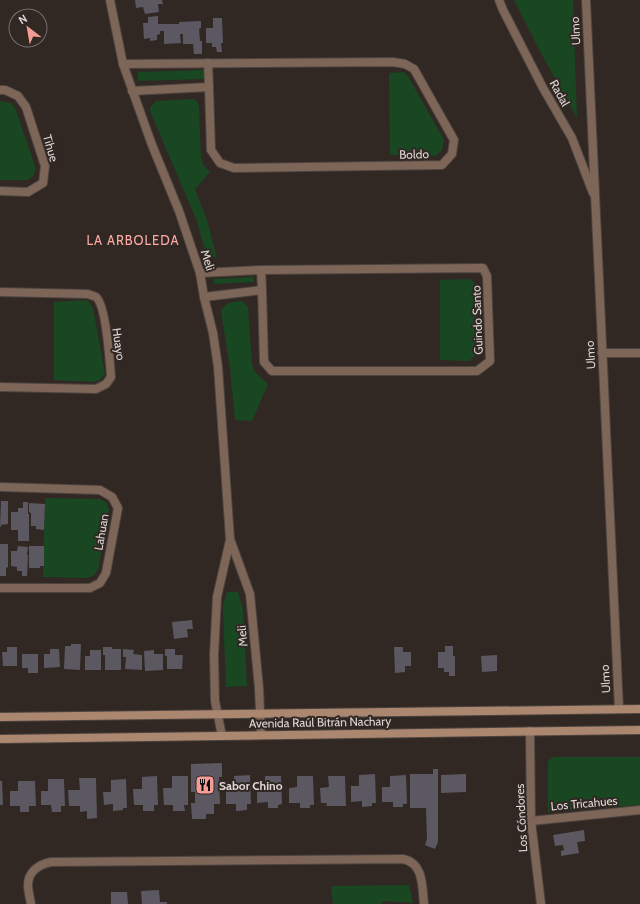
<svg xmlns="http://www.w3.org/2000/svg" width="640" height="904" font-family="Cabin,sans-serif">
<style>
.green{fill:#184722}
.building{fill:#5b5862}
.lines{fill:none;stroke-linecap:round;stroke-linejoin:round}
.minor-casing{stroke:#4d4440;stroke-width:10}
.secondary-casing{stroke:#4d4440;stroke-width:10}
.minor{stroke:#7d6658;stroke-width:8}
.secondary{stroke:#ab8770;stroke-width:8}
.labels{text-anchor:middle;dominant-baseline:central;stroke-width:4;stroke-linejoin:round;paint-order:stroke}
.street-label{font-size:12px;fill:#ded8d5;stroke:#312824}
.poi-label{font-size:12px;font-weight:bold;fill:#ded8d5;stroke:#312824;text-anchor:start}
.neighbourhood-label{font-size:13px;letter-spacing:1px;fill:#fda9a4;stroke:#312824}
</style>
<rect width="100%" height="100%" fill="#312824"/>
<g class="green">
<polygon points="514,0 573,0 577,118 542,55"/>
<polygon points="204,70 205,79 138,81 138,72"/>
<polygon points="404,72 408,76 444,140 442,150 436,156 390,155 389,73"/>
<polygon points="193,99 197,101 199,107 201,157 203,165 210,172 195,189 207,220 217,258 208,254 203,244 197,221 188,200 150,111 150,108 156,101"/>
<polygon points="0,101 11,103 15,108 36,169 33,176 28,180 0,180"/>
<polygon points="254,277 254,282 214,284 214,279"/>
<polygon points="469,279 474,282 475,287 478,353 469,361 440,360 440,280"/>
<polygon points="86,300 89,302 93,308 105,374 101,379 95,382 54,380 54,302"/>
<path d="M242,301l6,6 4,58 3,7 13,12 -16,37 -17,-1 -5,-52 -9,-57c5,-10 12,-9 21,-10z"/>
<polygon points="45,498 100,499 107,503 109,510 98,570 93,576 87,578 43,577"/>
<polygon points="227,592 238,592 243,609 247,686 226,687 223,613 223,605"/>
<polygon points="553,757 640,757 640,805 548,812 548,761"/>
<polygon points="409,885 413,903 384,901 381,904 333,904 331,886"/>
</g>
<g class="building">
<polygon points="135,0 162,0 163,4 158,4 159,12 145,14 143,7 136,8"/>
<polygon points="158,16 158,24 179,24 179,22 201,21 201,28 199,29 200,41 202,41 202,54 194,54 193,44 183,44 183,34 180,34 181,43 164,44 164,31 160,31 160,34 157,35 157,40 150,41 150,38 144,39 143,23 148,23 148,17"/>
<polygon points="213,18 222,18 223,43 221,43 222,52 217,52 216,47 212,47 212,43 206,43 206,28 213,28"/>
<polygon points="1,501 8,501 8,524 1,525 1,527 0,527"/>
<polygon points="23,502 28,502 28,514 29,514 29,541 18,541 18,530 11,530 11,512 18,512 18,508 23,508"/>
<polygon points="29,503 45,504 44,530 36,529 36,526 31,526 31,513 29,512"/>
<polygon points="0,544 8,544 8,567 6,568 6,576 0,576"/>
<polygon points="18,546 28,547 27,555 28,555 27,576 22,576 22,571 17,571 17,567 11,566 11,551 17,551"/>
<polygon points="29,546 44,546 44,566 40,566 40,568 29,568"/>
<polygon points="192,620 193,629 187,629 188,637 174,639 172,622"/>
<polygon points="71,644 81,644 80,670 64,669 65,646 71,646"/>
<polygon points="445,646 453,646 453,656 455,656 455,676 449,676 449,672 444,672 444,668 438,668 438,652 445,652"/>
<polygon points="7,647 17,647 17,666 3,666 2,652 7,652"/>
<polygon points="103,647 112,647 112,649 121,649 121,670 105,670 105,655 103,655"/>
<polygon points="394,647 403,647 403,652 411,652 411,666 405,666 405,672 395,673"/>
<polygon points="50,649 59,649 60,667 44,668 44,654 50,654"/>
<polygon points="123,649 134,650 133,654 142,655 142,670 125,669 126,657 123,657"/>
<polygon points="165,649 175,649 175,655 183,655 182,669 167,669 167,656 165,656"/>
<polygon points="90,650 101,650 101,670 85,670 85,656 90,656"/>
<polygon points="154,650 154,654 163,654 163,670 145,671 144,651"/>
<polygon points="22,654 38,654 38,673 28,673 28,668 22,668"/>
<polygon points="497,655 497,671 482,672 481,656"/>
<polygon points="222,763 222,777 219,777 220,804 214,804 214,814 206,814 206,819 192,819 191,803 195,803 195,792 191,792 191,764"/>
<polygon points="433,769 438,769 438,842 435,849 425,845 427,839 426,808 410,808 410,774 433,774"/>
<polygon points="375,774 376,803 372,803 372,806 362,807 362,801 351,802 351,786 359,786 359,775"/>
<polygon points="466,774 466,792 441,793 441,775"/>
<polygon points="250,775 251,804 247,804 247,810 236,811 236,804 226,804 226,788 235,788 234,776"/>
<polygon points="406,775 407,804 403,804 403,807 393,807 393,802 382,802 382,787 390,787 390,776"/>
<polygon points="157,776 158,805 154,805 154,811 143,811 143,805 134,805 133,789 142,789 142,777"/>
<polygon points="172,776 188,776 188,805 184,805 185,811 173,811 173,805 164,805 163,788 172,788"/>
<polygon points="265,776 281,776 282,804 278,805 278,808 268,808 268,802 257,803 257,788 265,787"/>
<polygon points="297,776 313,776 314,805 310,805 310,808 300,808 300,803 289,803 289,788 297,787"/>
<polygon points="328,776 345,776 346,806 326,806 327,803 321,803 320,788 329,787"/>
<polygon points="79,778 96,778 97,818 87,819 87,811 80,812 80,806 69,806 68,790 80,790"/>
<polygon points="48,779 64,779 65,806 61,806 61,812 52,812 51,805 41,805 41,791 48,791"/>
<polygon points="126,779 127,808 123,808 123,810 113,811 113,804 104,805 103,792 111,792 111,780"/>
<polygon points="0,781 2,781 3,805 0,805"/>
<polygon points="18,781 35,781 36,806 29,806 29,812 20,812 20,806 10,806 10,791 18,791"/>
<polygon points="584,830 585,841 577,842 579,853 561,856 561,851 564,850 563,845 555,846 553,835"/>
<polygon points="159,890 160,902 167,902 167,904 142,904 141,891"/>
<polygon points="111,892 127,892 128,904 111,904"/>
</g>
<g class="lines">
<g class="minor-casing">
<g id="minor">
<polyline points="110,0 123,64 152,145 179,211 200,273 204,297 213,333 218,367 230,539 250,594 259,688 261,735"/>
<polyline points="499,0 503,10 543,88 572,138 593,193"/>
<polyline points="586,0 619,709"/>
<polyline points="208,63 209,87"/>
<polyline points="123,64 393,62 405,64 414,69 454,140 452,154 442,165 234,168 220,163 211,150 209,87 132,91"/>
<polyline points="0,90 5,90 18,96 26,107 45,166 43,183 28,192 0,191"/>
<polyline points="261,270 262,290"/>
<polyline points="200,273 261,270 483,268 487,276 490,361 477,371 272,371 264,362 262,290 204,297"/>
<path d="M0,292l88,2c2,1 6,2 8,3 10,8 14,66 15,80l-5,7 -10,5 -96,-2"/>
<polyline points="602,353 640,353"/>
<polyline points="0,487 100,490 112,497 118,508 106,573 100,583 90,588 0,588"/>
<polyline points="530,731 531,821 541,904"/>
<polyline points="222,736 215,701 214,655 217,597 230,540"/>
<polyline points="531,821 640,810"/>
<path d="M31,904c-1,-6 -3,-13 -3,-19 0,-14 12,-21 23,-23l352,-3c21,4 19,28 21,45"/>
</g>
</g>
<g class="secondary-casing">
<g id="secondary">
<polyline points="0,717 640,709"/>
<polyline points="0,739 640,730"/>
</g>
</g>
<use href="#minor" class="minor"/>
<use href="#secondary" class="secondary"/>
</g>
<defs>
<g id="restaurant-square" transform="scale(1)"><rect x="-9" y="-9" width="18" height="18" rx="4" fill="#f59c96" stroke="#312824"/><path d="M-5-6h1v4h1v-4h1v4h1v-4h1v5L-1.5 .5V6h-2V.5L-5-1ZM5-6V6H3V1.5H1.5Q1.5-4 5-6Z" fill="#111"/></g>
</defs>
<g fill-rule="evenodd">
<use href="#restaurant-square" x="205" y="785"/>
</g>
<g class="labels">
<g class="street-label">
<text transform="translate(575 31) rotate(-93)">Ulmo</text>
<text transform="translate(560 93) rotate(61)">Radal</text>
<text transform="translate(51 148) rotate(74)">Tihue</text>
<text transform="translate(414 154) rotate(-1)">Boldo</text>
<text transform="translate(208 260) rotate(73)">Meli</text>
<text transform="translate(477 320) rotate(-92)">Guindo Santo</text>
<text transform="translate(119 344) rotate(82)">Huayo</text>
<text transform="translate(590 355) rotate(-93)">Ulmo</text>
<text transform="translate(101 532) rotate(-80)">Lahuan</text>
<text transform="translate(242 636) rotate(-95)">Meli</text>
<text transform="translate(605 679) rotate(-93)">Ulmo</text>
<text transform="translate(320 722) rotate(-1)">Avenida Raúl Bitrán Nachary</text>
<text transform="translate(584 803) rotate(-5)">Los Tricahues</text>
<text transform="translate(521 818) rotate(-93)">Los Cóndores</text>
</g>
<g class="poi-label">
<text x="219" y="785">Sabor Chino</text>
</g>
<g class="neighbourhood-label">
<text x="133" y="240">LA ARBOLEDA</text>
</g>
</g>
<g transform="translate(28 28) rotate(329)"><circle r="19" fill="#312824" stroke="#766e6b"/>
<path d="M0-3L7 15L0 10L-7 15Z" fill="#f59c96"/>
<text y="-6" font-size="11" font-weight="bold" text-anchor="middle" fill="#ded8d5">N</text>
</g>
</svg>
